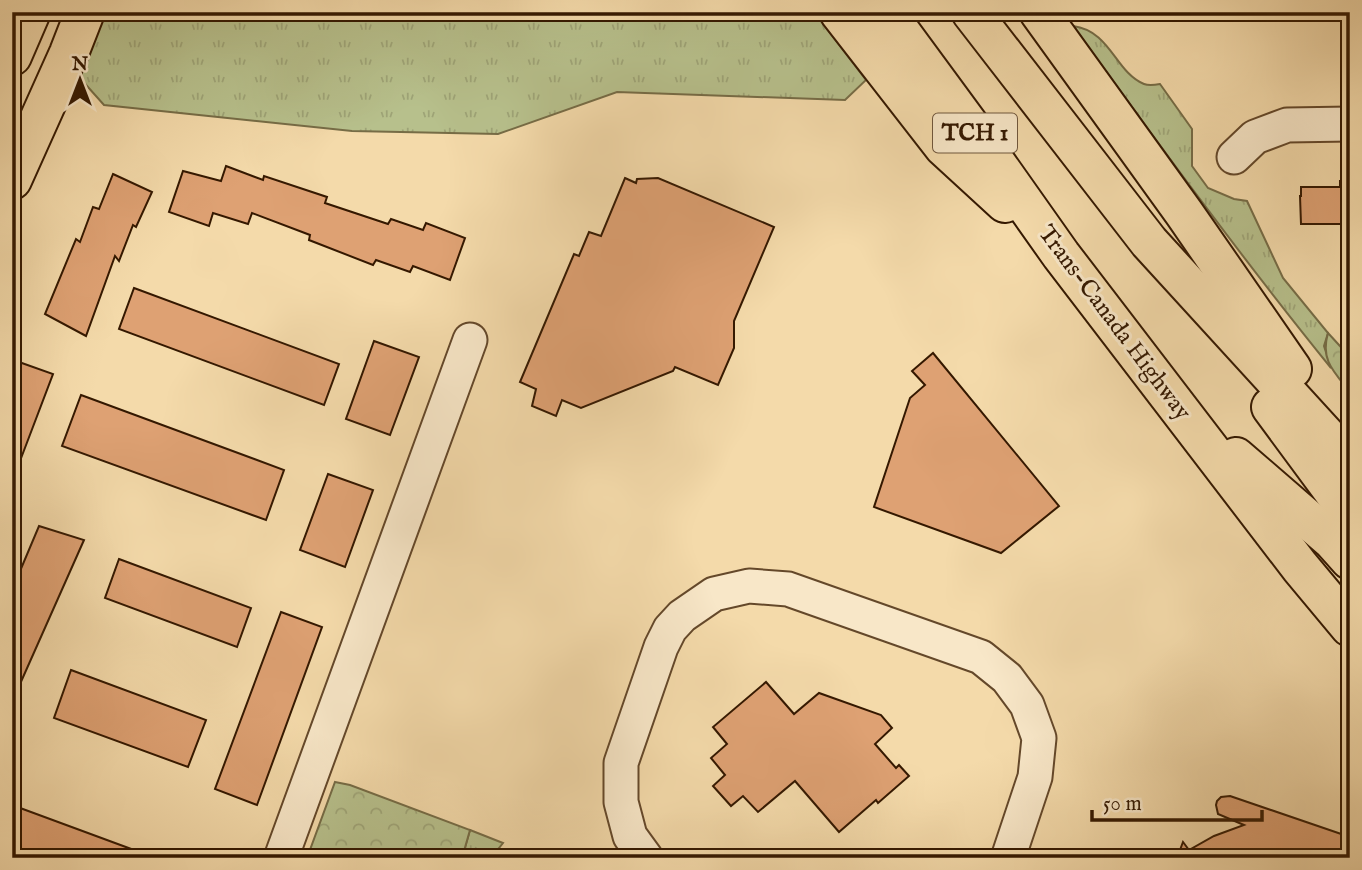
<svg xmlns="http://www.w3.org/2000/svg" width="1362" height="870" font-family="'IM FELL English',serif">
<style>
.grass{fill:url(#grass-tufts);stroke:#766c46;stroke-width:2}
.forest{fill:url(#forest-crowns);stroke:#766c46;stroke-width:2}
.building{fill:#dea173;stroke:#341800;stroke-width:2}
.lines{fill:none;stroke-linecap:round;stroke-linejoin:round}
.minor-casing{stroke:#64482a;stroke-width:37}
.highway-casing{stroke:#341800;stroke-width:42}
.minor{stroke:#f8e7c8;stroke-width:33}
.highway{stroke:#f4daaa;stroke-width:38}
.labels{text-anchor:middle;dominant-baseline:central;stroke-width:6;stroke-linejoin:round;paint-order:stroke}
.shield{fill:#f8e7c8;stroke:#6f563c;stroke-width:2}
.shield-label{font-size:23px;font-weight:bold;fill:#341800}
.street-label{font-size:24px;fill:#341800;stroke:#f8e7c8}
</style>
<defs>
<pattern id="grass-tufts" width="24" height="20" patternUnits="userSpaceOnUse" patternTransform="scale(1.75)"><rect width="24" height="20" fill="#b7c08c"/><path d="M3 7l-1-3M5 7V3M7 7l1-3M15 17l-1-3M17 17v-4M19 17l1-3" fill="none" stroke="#9ea477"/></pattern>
<pattern id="forest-crowns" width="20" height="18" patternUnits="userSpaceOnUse" patternTransform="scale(1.75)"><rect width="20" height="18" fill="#b7c08c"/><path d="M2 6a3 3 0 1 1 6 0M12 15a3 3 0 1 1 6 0" fill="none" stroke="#9ea477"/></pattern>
</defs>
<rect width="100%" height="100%" fill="#f4daaa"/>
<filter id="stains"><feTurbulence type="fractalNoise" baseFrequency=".00286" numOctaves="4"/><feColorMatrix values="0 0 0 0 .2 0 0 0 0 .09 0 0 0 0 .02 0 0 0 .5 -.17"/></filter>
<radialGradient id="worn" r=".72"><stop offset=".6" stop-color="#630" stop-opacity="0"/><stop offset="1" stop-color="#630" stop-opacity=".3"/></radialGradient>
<g class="grass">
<polygon points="104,12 814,12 866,80 845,100 617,92 498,134 352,131 104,105 79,77"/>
<path d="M1073,26c38,5 42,46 71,58 5,2 11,1 16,0l32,45v37l16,22 26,11 13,2 36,77 45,55 -4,13 7,22c-90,-111 -174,-226 -258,-342z"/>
<path d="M470,830l33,13c-12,17 -21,15 -41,15z"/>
</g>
<g class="forest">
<path d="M1328,333l22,24v35c-16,-20 -30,-32 -22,-59z"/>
<polygon points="335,782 350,785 470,830 462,858 307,858"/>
</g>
<g class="building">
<polygon points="226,166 263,180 264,176 327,197 325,203 388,224 391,219 423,230 426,223 465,238 450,280 413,266 410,272 376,260 373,265 309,240 310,235 252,213 248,224 213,213 209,226 169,212 183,171 221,181"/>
<polygon points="113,174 152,192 136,227 133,225 119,261 115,256 86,336 45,314 76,239 80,242 93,207 99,209"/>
<polygon points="625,178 636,183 637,179 658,178 774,227 734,321 734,348 718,385 675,367 673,371 581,408 562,400 556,416 532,406 536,389 520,382 574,254 579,256 589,232 601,236"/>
<polygon points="1340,181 1350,181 1350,209 1343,209 1343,224 1301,224 1300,196 1301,196 1301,187 1340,187"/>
<polygon points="134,288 339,364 324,405 119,329"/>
<polygon points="374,341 419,357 390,435 346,419"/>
<polygon points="933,353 1059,506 1001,553 874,507 910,398 925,385 912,371"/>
<polygon points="19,362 53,374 12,482 12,381"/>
<polygon points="81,395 284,470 266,520 62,446"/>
<polygon points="328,474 373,490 345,567 300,550"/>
<polygon points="39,526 84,540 12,702 12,590"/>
<polygon points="119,559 251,608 237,647 105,598"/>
<polygon points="281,612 322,627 257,805 215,789"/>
<polygon points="71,670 206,720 188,767 54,718"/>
<polygon points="766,682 794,714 819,693 881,715 892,728 875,744 896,768 899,765 909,776 878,803 876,800 839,832 795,781 758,812 743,796 731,806 713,786 725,775 711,758 727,744 713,727"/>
<polygon points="1230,796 1350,837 1350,858 1177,858 1183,842 1189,850 1214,836 1244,825 1218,814 1216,805 1217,801 1221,797"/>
<polygon points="12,805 153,857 12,858"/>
</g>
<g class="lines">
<g class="minor-casing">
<g id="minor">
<polyline points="1234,157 1255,137 1287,125 1350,124"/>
<polyline points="281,858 470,340"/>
<polyline points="646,858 630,836 621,802 621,763 661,647 670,629 682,616 714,594 749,586 788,589 981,657 1007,678 1027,705 1039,738 1035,777 1008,858"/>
</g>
</g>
<g class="highway-casing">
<g id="highway">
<polyline points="839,12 944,147 1005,203"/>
<polyline points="886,12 972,129 1061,255 1300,567 1350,627"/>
<polyline points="971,12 1149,242 1350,462"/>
<polyline points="1039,12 1184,213 1292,369"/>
<polyline points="12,56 31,12"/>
<polyline points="12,180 69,53 85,12"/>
<polyline points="1271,407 1350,514"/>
<polyline points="1236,457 1333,541 1350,560"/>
</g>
</g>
<use href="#minor" class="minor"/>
<use href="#highway" class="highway"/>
</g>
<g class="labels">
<rect class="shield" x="933" y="113.5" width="84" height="39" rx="5"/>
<g class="shield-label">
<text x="975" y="133">TCH 1</text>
</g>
<g class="street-label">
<text transform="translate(1114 323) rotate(53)">Trans-Canada Highway</text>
</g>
</g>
<rect width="1362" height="870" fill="none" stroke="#f4daaa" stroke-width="42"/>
<rect x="14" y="14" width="1334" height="842" fill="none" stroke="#341800" stroke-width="3.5"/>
<rect x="21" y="21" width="1320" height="828" fill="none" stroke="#341800" stroke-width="2"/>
<g transform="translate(80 80)" stroke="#f8e7c8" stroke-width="5" paint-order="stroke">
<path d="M0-5L12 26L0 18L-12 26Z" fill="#341800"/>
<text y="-10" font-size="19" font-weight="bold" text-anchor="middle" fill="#341800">N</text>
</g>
<path d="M1092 810v10h170v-10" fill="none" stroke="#341800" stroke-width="3.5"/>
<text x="1103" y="810" font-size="21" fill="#341800" stroke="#f8e7c8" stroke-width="5" paint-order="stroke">50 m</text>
<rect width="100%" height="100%" filter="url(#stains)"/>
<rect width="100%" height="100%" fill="url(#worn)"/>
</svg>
